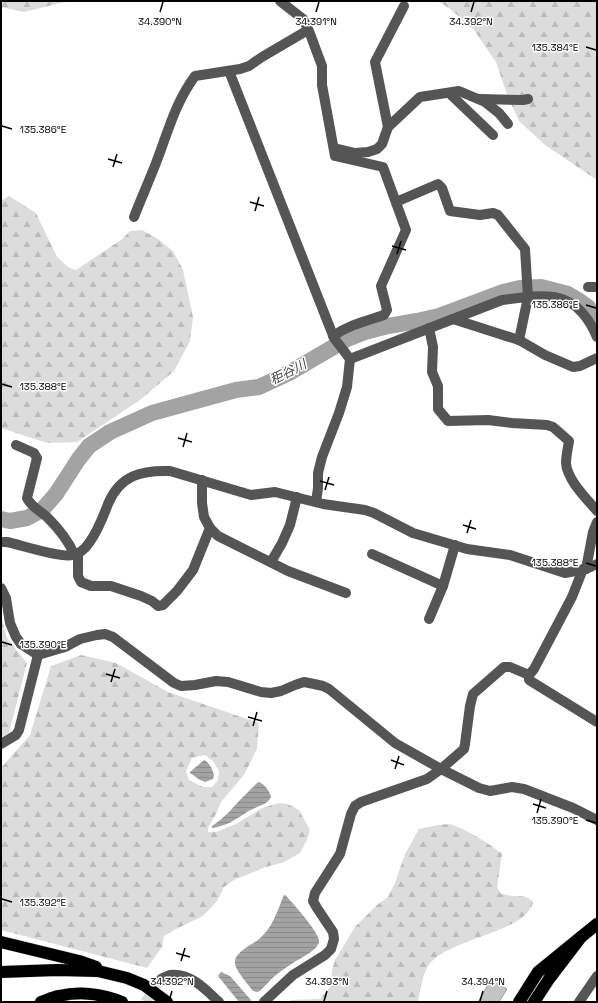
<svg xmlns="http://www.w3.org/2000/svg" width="598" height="1003" font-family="'Space Grotesk','Noto Sans JP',sans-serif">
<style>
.forest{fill:url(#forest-firs);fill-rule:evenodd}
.water{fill:url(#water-rules)}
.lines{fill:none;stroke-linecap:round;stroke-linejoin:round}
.river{stroke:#a3a3a3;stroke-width:16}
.building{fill:#c4c4c4;stroke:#999}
.minor-tunnel{stroke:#d9d9d9;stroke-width:10;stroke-dasharray:10 5;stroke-linecap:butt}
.highway-casing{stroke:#dbdbdb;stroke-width:13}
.minor{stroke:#555;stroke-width:10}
.highway{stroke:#000;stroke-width:12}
.ticks{fill:none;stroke:#000;stroke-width:1.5}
.labels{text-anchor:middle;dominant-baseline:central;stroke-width:3;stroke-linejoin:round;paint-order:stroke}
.water-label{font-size:13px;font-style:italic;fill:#444;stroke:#fff}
.ticks-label{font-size:10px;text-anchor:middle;fill:#000;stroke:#fff;stroke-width:3;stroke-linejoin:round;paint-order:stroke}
</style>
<defs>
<pattern id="forest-firs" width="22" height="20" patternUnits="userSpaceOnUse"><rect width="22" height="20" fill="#dcdcdc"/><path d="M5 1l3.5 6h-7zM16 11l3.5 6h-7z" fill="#bbb"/></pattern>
<pattern id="water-rules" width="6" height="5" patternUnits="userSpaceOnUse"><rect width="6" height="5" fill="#a3a3a3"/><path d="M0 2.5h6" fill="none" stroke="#8b8b8b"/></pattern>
</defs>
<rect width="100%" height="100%" fill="#fff"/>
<g class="forest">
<polygon points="1,1 69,1 24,12 1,7"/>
<polygon points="438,1 597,1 597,180 545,145 519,121 508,97 496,62 474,30 450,9"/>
<polygon points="9,196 36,213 57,257 68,267 76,270 121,240 130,231 142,230 158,239 173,251 183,270 193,317 190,341 174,371 140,400 77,442 47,443 1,428 1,201"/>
<polygon points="1,616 7,638 27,663 9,733 1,737"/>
<path d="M81,655l35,8 52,29 91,31 -2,26 -13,26 -23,27 -4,10 -9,16v4h8l20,-8 26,-16 17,-5 9,1 11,6 11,20 -3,10 -7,13 -16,9 -18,5 -32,13 -10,7 -7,14 -14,15 -27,13 -12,7 -2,11 -15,21 -146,-38v-162l29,-33 21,-69zM205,755l8,6 6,10 -1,9 -6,7h-9l-14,-7 -3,-9 6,-13z"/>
<path d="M450,824c19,7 36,17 52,30l-5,33 4,7c3,0 7,1 10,2 9,0 16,-1 22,6 -6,31 -86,36 -105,64 -6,10 -8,25 -10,36h-130l3,-2 29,-1 11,-13 1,-16 3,-10 20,-33 22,-22 11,-8 7,-14 10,-29 14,-25 19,-4z"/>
</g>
<g class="water">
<path d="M204,760c6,3 8,9 10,15l-1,4 -8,3 -5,-2 -10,-7v-1z"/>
<path d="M259,782c5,2 11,9 12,15 -4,8 -11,8 -18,12 -6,2 -11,7 -17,10 -7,5 -17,8 -24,9v-2l7,-5 10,-9 10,-11 18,-18z"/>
<path d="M284,895h1c6,6 36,39 34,47 -2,9 -19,16 -26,21 -6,4 -13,8 -18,13 -5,4 -10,10 -15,15l-3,1 -4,-1c-5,-7 -18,-21 -18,-28 -1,-10 16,-18 23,-23 14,-11 19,-28 26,-45z"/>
<polygon points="221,972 230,976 251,1000 250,1002 239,1002 218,976"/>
</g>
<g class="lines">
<polyline class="river" points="1,519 10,521 27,518 42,510 56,494 78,460 89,446 110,432 152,413 236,390 259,387 289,373 347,339 365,332 388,326 417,321 439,316 503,292 520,288 541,287 568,294 578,300 588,307 597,320"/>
</g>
<polygon class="building" points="491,980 507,989 499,1002 478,1002"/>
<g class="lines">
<polyline class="minor-tunnel" points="145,1002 161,979"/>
<g class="highway-casing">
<g id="highway">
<polyline points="581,937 597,924"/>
<polyline points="1,942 79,961 96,967"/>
<polyline points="1,972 57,970 98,971 127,978 144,985 167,1002"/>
<path d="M41,1002c6,-2 12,-5 18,-6 21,-5 44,-2 63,6"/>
<polyline points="519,1002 538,972 581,937 549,979 534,1002"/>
</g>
</g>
<g class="minor">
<path d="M280,1l23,18 6,12 13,35v19l13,71 48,11 23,63 -25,56 6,24 -3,5c-18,6 -35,10 -51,21"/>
<polyline points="229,71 334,338 350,359 347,387 339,413 322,457 318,473 318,488 316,502"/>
<polyline points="449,93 493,135"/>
<polyline points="480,99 523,100 528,99"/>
<polyline points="388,127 375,62 404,6"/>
<polyline points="334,148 355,153 368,152 377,149 382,144 388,127 420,97 459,91 485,102 499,113 508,124"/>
<polyline points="396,202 438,184 442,188 450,211 480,215 493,213 498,215 525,249 528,297 519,340"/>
<path d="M134,217c7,-18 15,-36 22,-54 12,-31 19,-60 39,-87l45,-7 9,-3 13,-9 46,-27"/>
<polyline points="588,287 597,287"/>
<polyline points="453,319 519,340 545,355 573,367 580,366 597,358"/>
<path d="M429,328l4,19 -1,25 6,14v23l10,12 40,-1 24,3 35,2 6,2 16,14c-1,7 -3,15 -3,22 1,17 21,36 31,48"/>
<path d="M350,359l152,-59c16,-2 40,-6 57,-2 18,4 31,22 38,39"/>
<path d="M16,445l18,8 3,5 -10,40c4,9 14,13 21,20 11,11 20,22 26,36"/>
<polyline points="210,528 218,536 288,571 346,593"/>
<path d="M1,542h6c14,3 53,16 66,13 8,-2 12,-6 16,-12 9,-12 14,-26 19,-39 12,-29 34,-34 62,-33l81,24 24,-3 48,12 42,6 9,3 39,20 54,16 43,6 55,18 21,-4 11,-5"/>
<polyline points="78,553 78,576 81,582 91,586 111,586 141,596 152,601 158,606 163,605 177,591 193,570 210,528 204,517 202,503 202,480"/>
<polyline points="372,554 443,586"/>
<polyline points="271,562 282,543 290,525 297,497"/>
<polyline points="586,569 593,532 597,522"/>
<polyline points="1,588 6,598 10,623 16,637 21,644 38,655 65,647 80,639 97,635 105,634 113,637 174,683 181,686 195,685 216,681 228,682 261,692 271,693 281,691 295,685 304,682 314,684 323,686 329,689 395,743 441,769 479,788 490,791 512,787 524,789 573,808 597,820"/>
<polyline points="429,619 443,586 455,545"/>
<polyline points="529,675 529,680 597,722"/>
<polyline points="1,744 16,735 19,730 38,655"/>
<path d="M161,979c2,-1 6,-3 9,-4 20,-3 36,15 49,27"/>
<polyline points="264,1002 293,975 325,955 331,949 334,939 333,932 317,908 313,901 315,893 340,854 351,814 355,806 361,802 427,779 441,769 464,749 465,744 470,706 473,694 504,667 510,667 529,675 534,669 572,597 583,569"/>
<polyline points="579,1002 597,976"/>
</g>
<use href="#highway" class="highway"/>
</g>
<path class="ticks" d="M160,12l3,-10M316,12l3,-10M471,12l3,-10M586,47l10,3M2,126l10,3M108,159l14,4M113,167l4,-13M250,202l14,4M255,211l4,-14M392,246l14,4M397,254l4,-13M586,305l10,3M2,384l10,3M178,438l14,4M183,447l4,-14M320,481l14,4M325,490l4,-13M463,525l13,4M467,533l4,-13M586,563l10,3M2,642l10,3M106,674l14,4M111,682l4,-13M248,717l14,4M253,726l4,-14M391,760l13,5M395,769l4,-13M533,804l13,4M537,813l4,-14M586,820l10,3M2,899l10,3M176,953l14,4M181,961l4,-13M169,1001l3,-10M324,1001l3,-10M480,1001l3,-10"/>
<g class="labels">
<g class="water-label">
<text transform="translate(288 372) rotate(-27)">秬谷川</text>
</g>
</g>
<g class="ticks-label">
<text x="160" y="25">34.390°N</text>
<text x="316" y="25">34.391°N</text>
<text x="471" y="25">34.392°N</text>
<text x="555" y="51">135.384°E</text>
<text x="43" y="133">135.386°E</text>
<text x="555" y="308">135.386°E</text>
<text x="43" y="390">135.388°E</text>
<text x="555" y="566">135.388°E</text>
<text x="43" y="648">135.390°E</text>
<text x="555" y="824">135.390°E</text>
<text x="43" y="906">135.392°E</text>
<text x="172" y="985">34.392°N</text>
<text x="327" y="985">34.393°N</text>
<text x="483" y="985">34.394°N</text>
</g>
<rect width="598" height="1003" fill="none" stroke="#000000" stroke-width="4"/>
</svg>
